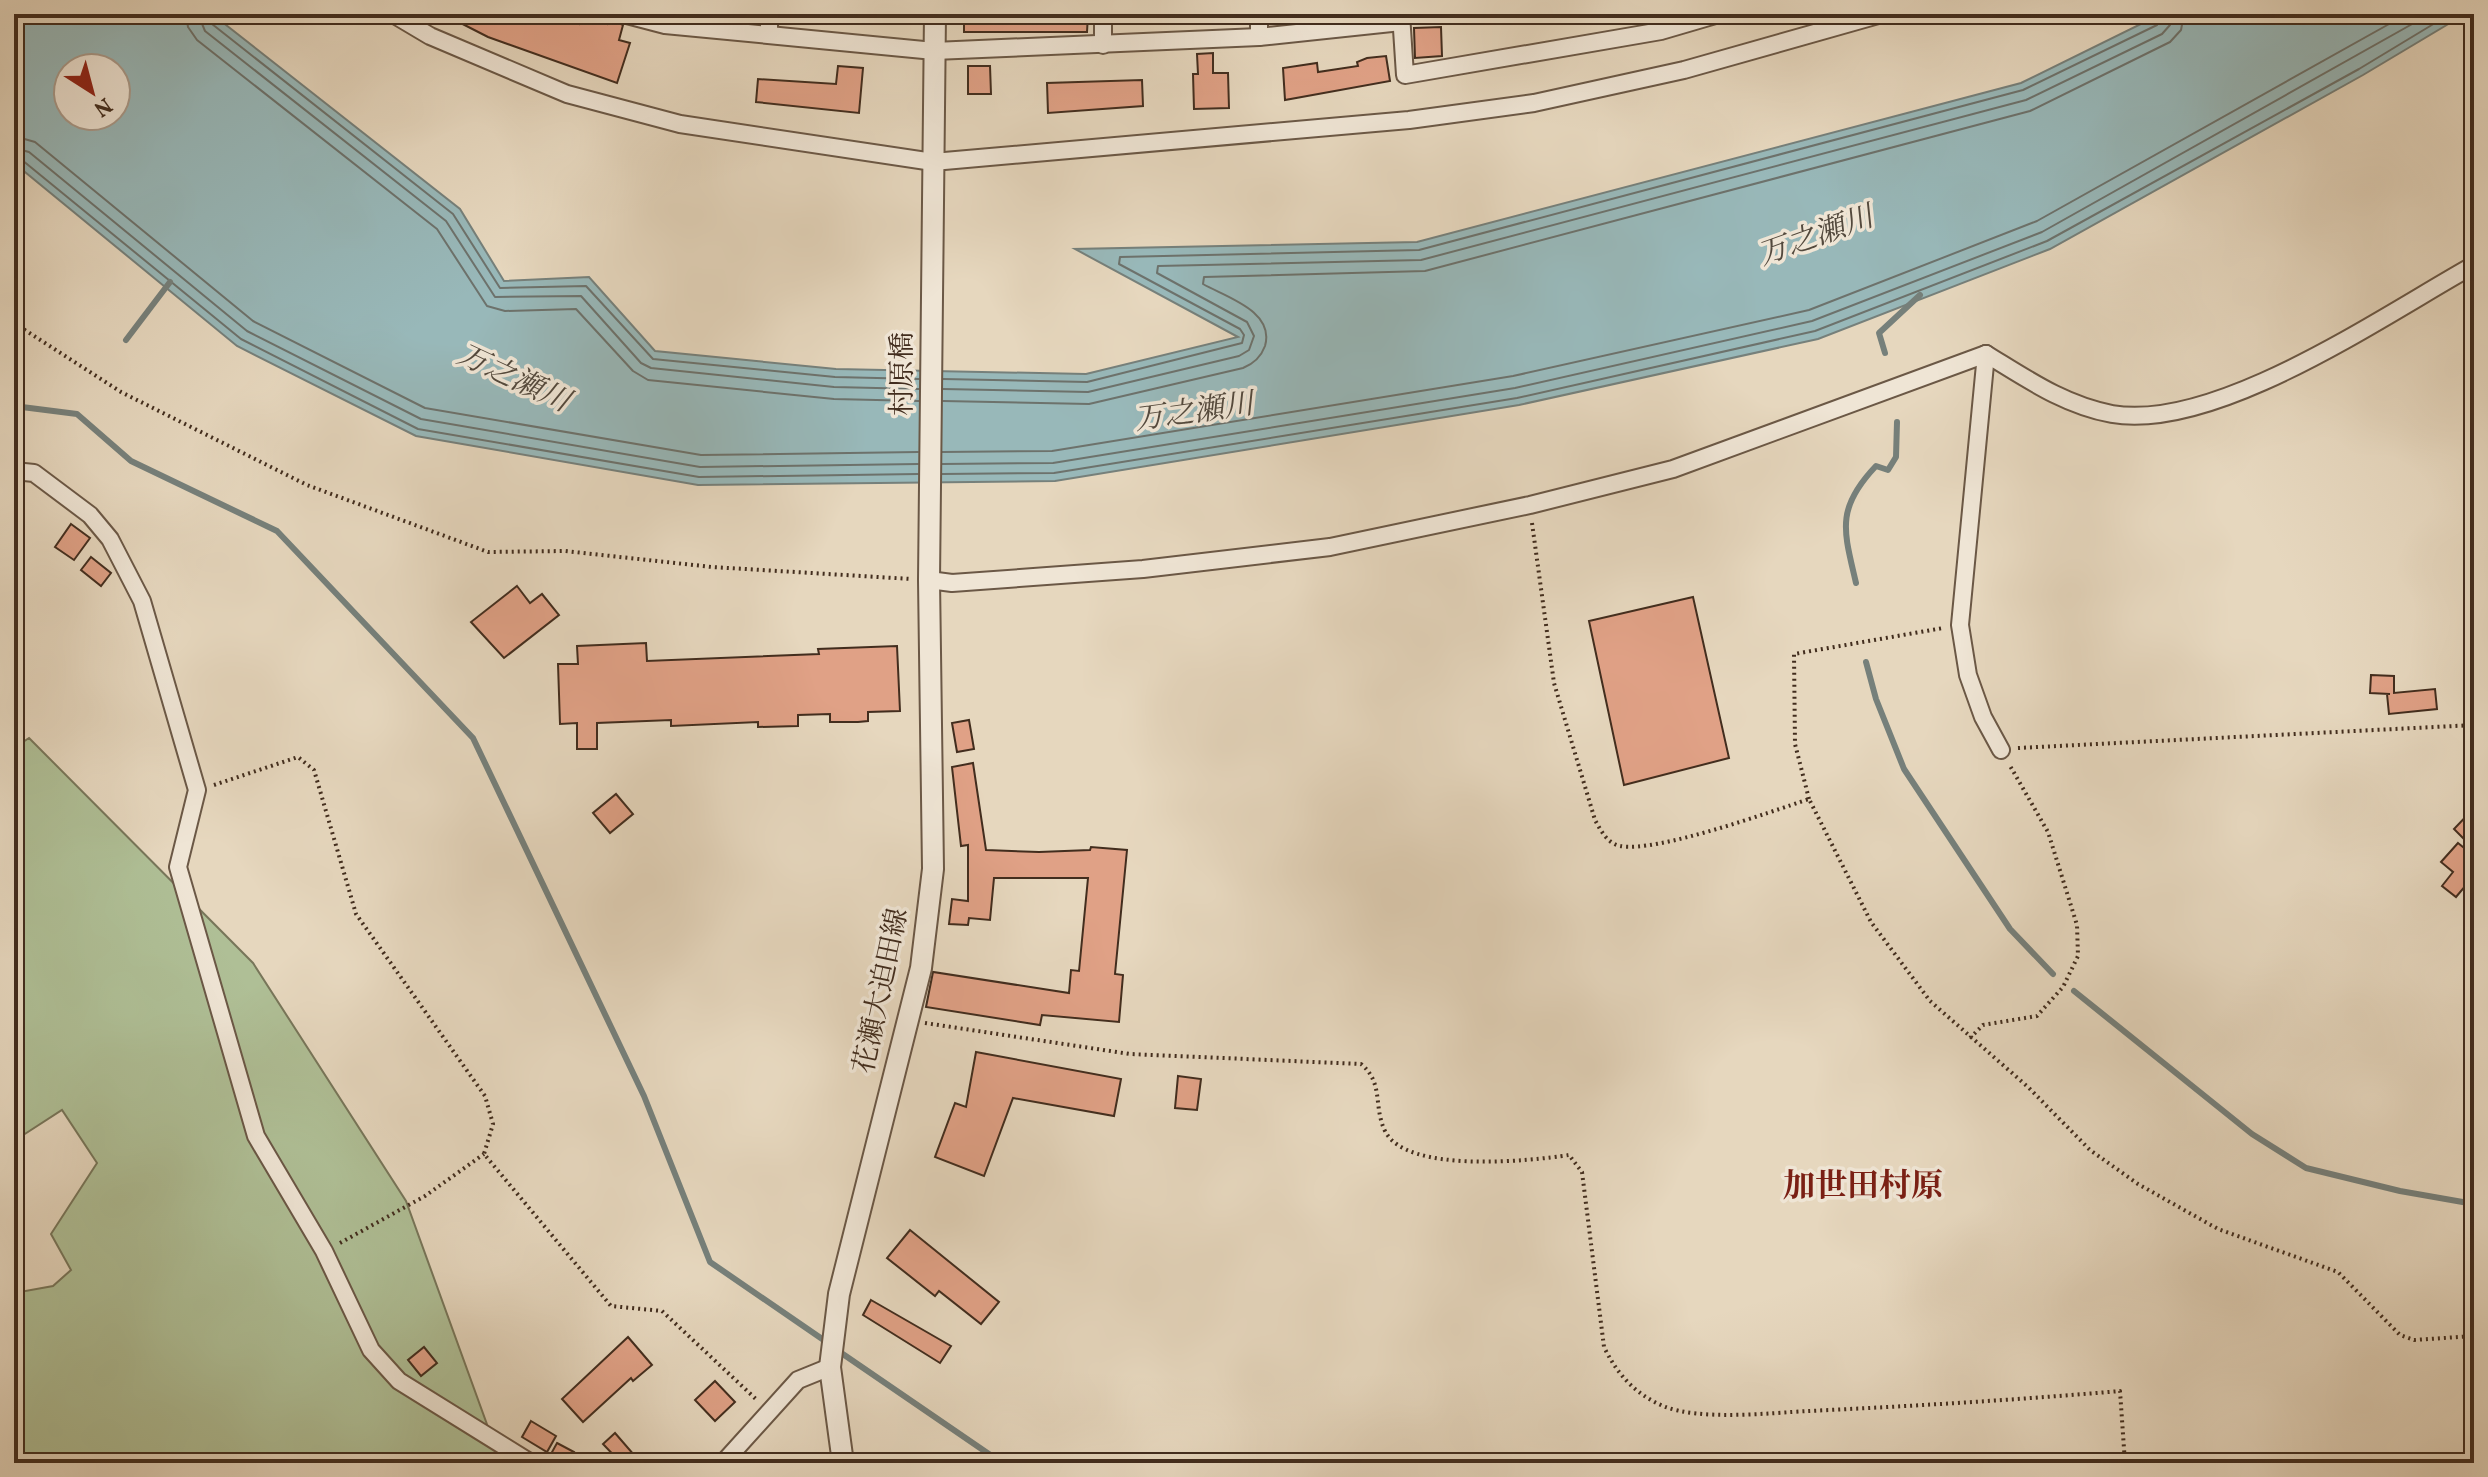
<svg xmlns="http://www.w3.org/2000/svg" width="2488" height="1477" font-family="Vollkorn,'Noto Serif JP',serif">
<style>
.green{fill:#afbf96;stroke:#78765a;stroke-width:2}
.water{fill:#98b8b9;stroke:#76807b;stroke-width:2;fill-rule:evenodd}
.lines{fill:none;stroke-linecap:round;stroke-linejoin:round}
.shore{stroke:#6d726c;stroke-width:2}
.stream{stroke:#76807b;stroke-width:6}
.building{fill:#e0a186;stroke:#422d1e;stroke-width:2}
.minor-casing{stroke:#6b5846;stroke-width:20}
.tertiary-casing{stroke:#6b5846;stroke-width:24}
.path{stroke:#422d1e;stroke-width:4;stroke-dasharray:2 4;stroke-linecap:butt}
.minor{stroke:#efe5d5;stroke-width:16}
.tertiary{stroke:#efe5d5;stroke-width:20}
.labels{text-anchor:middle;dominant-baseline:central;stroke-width:7;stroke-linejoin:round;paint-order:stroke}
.street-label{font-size:28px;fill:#422d1e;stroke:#efe5d5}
.water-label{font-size:30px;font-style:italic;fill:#53493d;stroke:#efe5d5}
.quarter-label{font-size:32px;font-weight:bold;fill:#7a1f14;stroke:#efe5d5}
</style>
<rect width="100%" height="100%" fill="#e6d7be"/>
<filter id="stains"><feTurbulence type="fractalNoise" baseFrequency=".0025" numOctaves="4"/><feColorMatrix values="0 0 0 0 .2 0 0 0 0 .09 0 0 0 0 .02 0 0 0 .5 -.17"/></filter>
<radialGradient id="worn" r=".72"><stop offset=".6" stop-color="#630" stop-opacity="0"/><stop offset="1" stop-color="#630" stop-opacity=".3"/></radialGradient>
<polygon class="green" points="29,738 253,963 406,1201 501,1463 76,1463 74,1458 55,1463 14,1463 14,1293 53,1286 71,1270 51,1234 97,1163 62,1110 14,1141 14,748"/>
<path class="water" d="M14,14h198l248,195 44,72 85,-4 66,74 181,18 250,5 152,-37 -163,-88 342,-7 604,-159 140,-69h304l-102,61 -313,174 -232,90 -299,66 -464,76 -357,4 -282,-49 -179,-90 -223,-183zM68,68h48v48h-48z"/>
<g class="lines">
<g class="shore">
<polyline points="186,14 188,27 197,40 437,229 487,306 505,311 576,309 633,371 648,380 834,399 919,401"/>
<polyline points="198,14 205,31 446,221 495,297 581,296 641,363 651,368 834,387 919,389"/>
<polyline points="208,14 212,24 453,214 500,288 586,286 653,359 835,377 919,379"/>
<polyline points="14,136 35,142 253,321 425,408 701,455 918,452"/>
<polyline points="14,148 29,152 247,331 421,419 700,467 918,464"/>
<polyline points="14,158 22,160 241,339 418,429 699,477 918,474"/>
<polyline points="943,379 1087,382 1242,343 1244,335 1240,329 1119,264 1120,257 1419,250 2023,90 2157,25 2162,14"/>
<polyline points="943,389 1088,392 1239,356 1249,350 1254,336 1247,322 1157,273 1158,266 1421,260 2026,100 2162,34 2170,25 2172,14"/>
<path d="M943,401l146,3 154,-36c10,-4 18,-11 22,-22 10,-35 -39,-49 -62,-62l1,-7 221,-6 605,-160 140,-69 11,-12 3,-16"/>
<polyline points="942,452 1052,451 1513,376 1809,310 2037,221 2407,14"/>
<polyline points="942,464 1053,463 1515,388 1812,321 2042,232 2430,14"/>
<polyline points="942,474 1054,473 1517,398 1815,331 2047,241 2359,69 2450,14"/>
</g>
<g class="stream">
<polyline points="126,340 170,282"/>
<polyline points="1885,353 1879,333 1920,295"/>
<polyline points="14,406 77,414 131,461 277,531 473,738 644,1096 710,1262 828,1343"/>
<path d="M1856,583c-12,-52 -21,-74 20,-117l12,4 8,-13 1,-35"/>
<polyline points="1866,662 1876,699 1904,769 2010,929 2053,974"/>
<polyline points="2074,991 2252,1134 2306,1168 2400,1191 2474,1204"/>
<polyline points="837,1350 1002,1463"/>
</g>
</g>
<g class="building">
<polygon points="443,14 547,14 579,24 582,15 607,24 609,18 623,25 619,40 630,43 617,83 488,37"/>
<polygon points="964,14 1088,14 1087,32 964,32"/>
<polygon points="1441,27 1442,56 1415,58 1414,28"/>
<polygon points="1213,53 1213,73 1228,73 1229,108 1194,109 1193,74 1198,74 1197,54"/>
<polygon points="1386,56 1390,81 1285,100 1283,68 1317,63 1318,72 1358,66 1357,62 1367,58"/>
<polygon points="838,66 863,68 859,113 756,102 758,79 836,84"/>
<polygon points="968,66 990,66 991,94 968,94"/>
<polygon points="1142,80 1143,106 1048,113 1047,83"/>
<polygon points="71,524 90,538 74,560 55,547"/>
<polygon points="91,557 111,573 101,586 81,570"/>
<polygon points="517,586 530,603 542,594 559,615 504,658 471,622"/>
<polygon points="1693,597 1729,758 1624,785 1589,621"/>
<polygon points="646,643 647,661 819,654 818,649 897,646 900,711 868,712 868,721 858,722 830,722 830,714 798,715 798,726 758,727 758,722 671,726 671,720 597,723 597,749 577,749 577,723 560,724 558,664 578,664 577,646"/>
<polygon points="2371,675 2394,676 2394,693 2435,689 2437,709 2389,714 2387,694 2390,694 2370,693"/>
<polygon points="969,720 974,749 957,752 952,723"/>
<polygon points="973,763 986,850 1039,852 1090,850 1091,847 1127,850 1115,974 1123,975 1119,1022 1042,1015 1040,1025 926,1007 933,972 1069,993 1071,970 1079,971 1088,878 994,878 990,920 969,918 968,925 949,924 952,899 968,901 968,845 961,846 952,767"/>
<polygon points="616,794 633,814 610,833 593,813"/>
<polygon points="2474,808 2474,831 2465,840 2454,829"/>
<polygon points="2458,843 2474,856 2474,895 2466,885 2456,897 2442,886 2453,872 2441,862"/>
<polygon points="976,1052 1121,1079 1114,1116 1013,1098 984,1176 935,1157 955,1103 966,1107"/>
<polygon points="1178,1076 1201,1079 1197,1110 1175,1108"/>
<polygon points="910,1230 999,1302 981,1324 939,1291 935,1296 887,1258"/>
<polygon points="871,1300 951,1346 940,1363 863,1315"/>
<polygon points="628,1337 652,1365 633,1381 631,1378 583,1422 562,1399"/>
<polygon points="424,1347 437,1363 421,1376 408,1360"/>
<polygon points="715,1381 735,1402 715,1421 695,1400"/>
<polygon points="531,1421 556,1436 547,1452 522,1437"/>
<polygon points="615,1433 641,1463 621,1463 603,1444"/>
<polygon points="557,1443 574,1452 569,1463 546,1463"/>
</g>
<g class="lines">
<g class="minor-casing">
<g id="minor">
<polyline points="393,14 430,36 567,94 680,124 933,162 1409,120 1534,103 1684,70 1882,14"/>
<polyline points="623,14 665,25 934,51 1259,37 1401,22"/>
<polyline points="1103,14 1103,45"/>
<polyline points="1259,14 1259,37"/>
<polyline points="1401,14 1405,75 1661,31 1719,14"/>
<polyline points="769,34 769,14"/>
<path d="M1986,354c41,25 78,51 126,60 104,18 272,-99 362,-149"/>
<polyline points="1986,354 1960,625 1968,675 1983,717 2001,750"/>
<polyline points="14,471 34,473 90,515 110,539 142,601 197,790 178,867 256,1136 324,1251 371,1350 399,1381 531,1463"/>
<polyline points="929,580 952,583 1143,569 1330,547 1530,505 1673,469 1986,354"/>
<polyline points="723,1463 798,1380 830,1367"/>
</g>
</g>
<g class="tertiary-casing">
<polyline id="tertiary" points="843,1463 830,1367 839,1294 921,968 933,869 929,580 935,14"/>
</g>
<g class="path">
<polyline points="14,323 121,392 307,485 488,552 565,551 712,567 911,579"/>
<path d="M1532,523l22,160 41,137c6,11 12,23 25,26 36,7 150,-34 189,-47l62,123 59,79 98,86 62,63 48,34 80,45 120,43 62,63 14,5 60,-4"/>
<polyline points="2018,748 2474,725"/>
<polyline points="214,785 298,757 314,770 356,914 485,1096 493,1124 484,1154 611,1306 662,1311 758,1401"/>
<polyline points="1809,799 1795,744 1794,654 1943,628"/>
<path d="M925,1023l205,31 231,10c23,19 12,42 24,67 21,43 145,30 184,24l13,17 22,175c13,27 31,47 59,59 37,15 105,7 146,5 104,-5 207,-11 311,-20l5,72"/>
<polyline points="1970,1038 1983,1025 2037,1016 2063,987 2078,956 2077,925 2048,832 2009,764"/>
<polyline points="340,1243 425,1196 484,1154"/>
</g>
<use href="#minor" class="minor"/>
<use href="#tertiary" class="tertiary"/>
</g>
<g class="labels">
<g class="street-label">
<text transform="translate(903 374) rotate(-90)">村原橋</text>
<text transform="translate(882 991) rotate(-78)">花瀬大迫田線</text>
</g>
<g class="water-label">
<text transform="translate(1816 237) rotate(-20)">万之瀬川</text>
<text transform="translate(513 379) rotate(25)">万之瀬川</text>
<text transform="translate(1194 413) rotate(-8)">万之瀬川</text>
</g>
<g class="quarter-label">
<text x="1863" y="1188">加世田村原</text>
</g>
</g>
<rect width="2488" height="1477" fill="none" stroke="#e6d7be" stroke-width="48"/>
<rect x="16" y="16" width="2456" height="1445" fill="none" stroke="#422d1e" stroke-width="4"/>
<rect x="24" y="24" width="2440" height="1429" fill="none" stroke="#422d1e" stroke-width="2"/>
<g transform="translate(92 92) rotate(144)"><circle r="38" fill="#efe5d5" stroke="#aa9b8c" stroke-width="2"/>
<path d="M0-6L14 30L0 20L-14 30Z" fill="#8f2418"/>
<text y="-12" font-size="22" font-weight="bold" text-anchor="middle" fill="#422d1e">N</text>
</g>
<rect width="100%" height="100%" filter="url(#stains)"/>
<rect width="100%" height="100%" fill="url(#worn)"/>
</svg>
